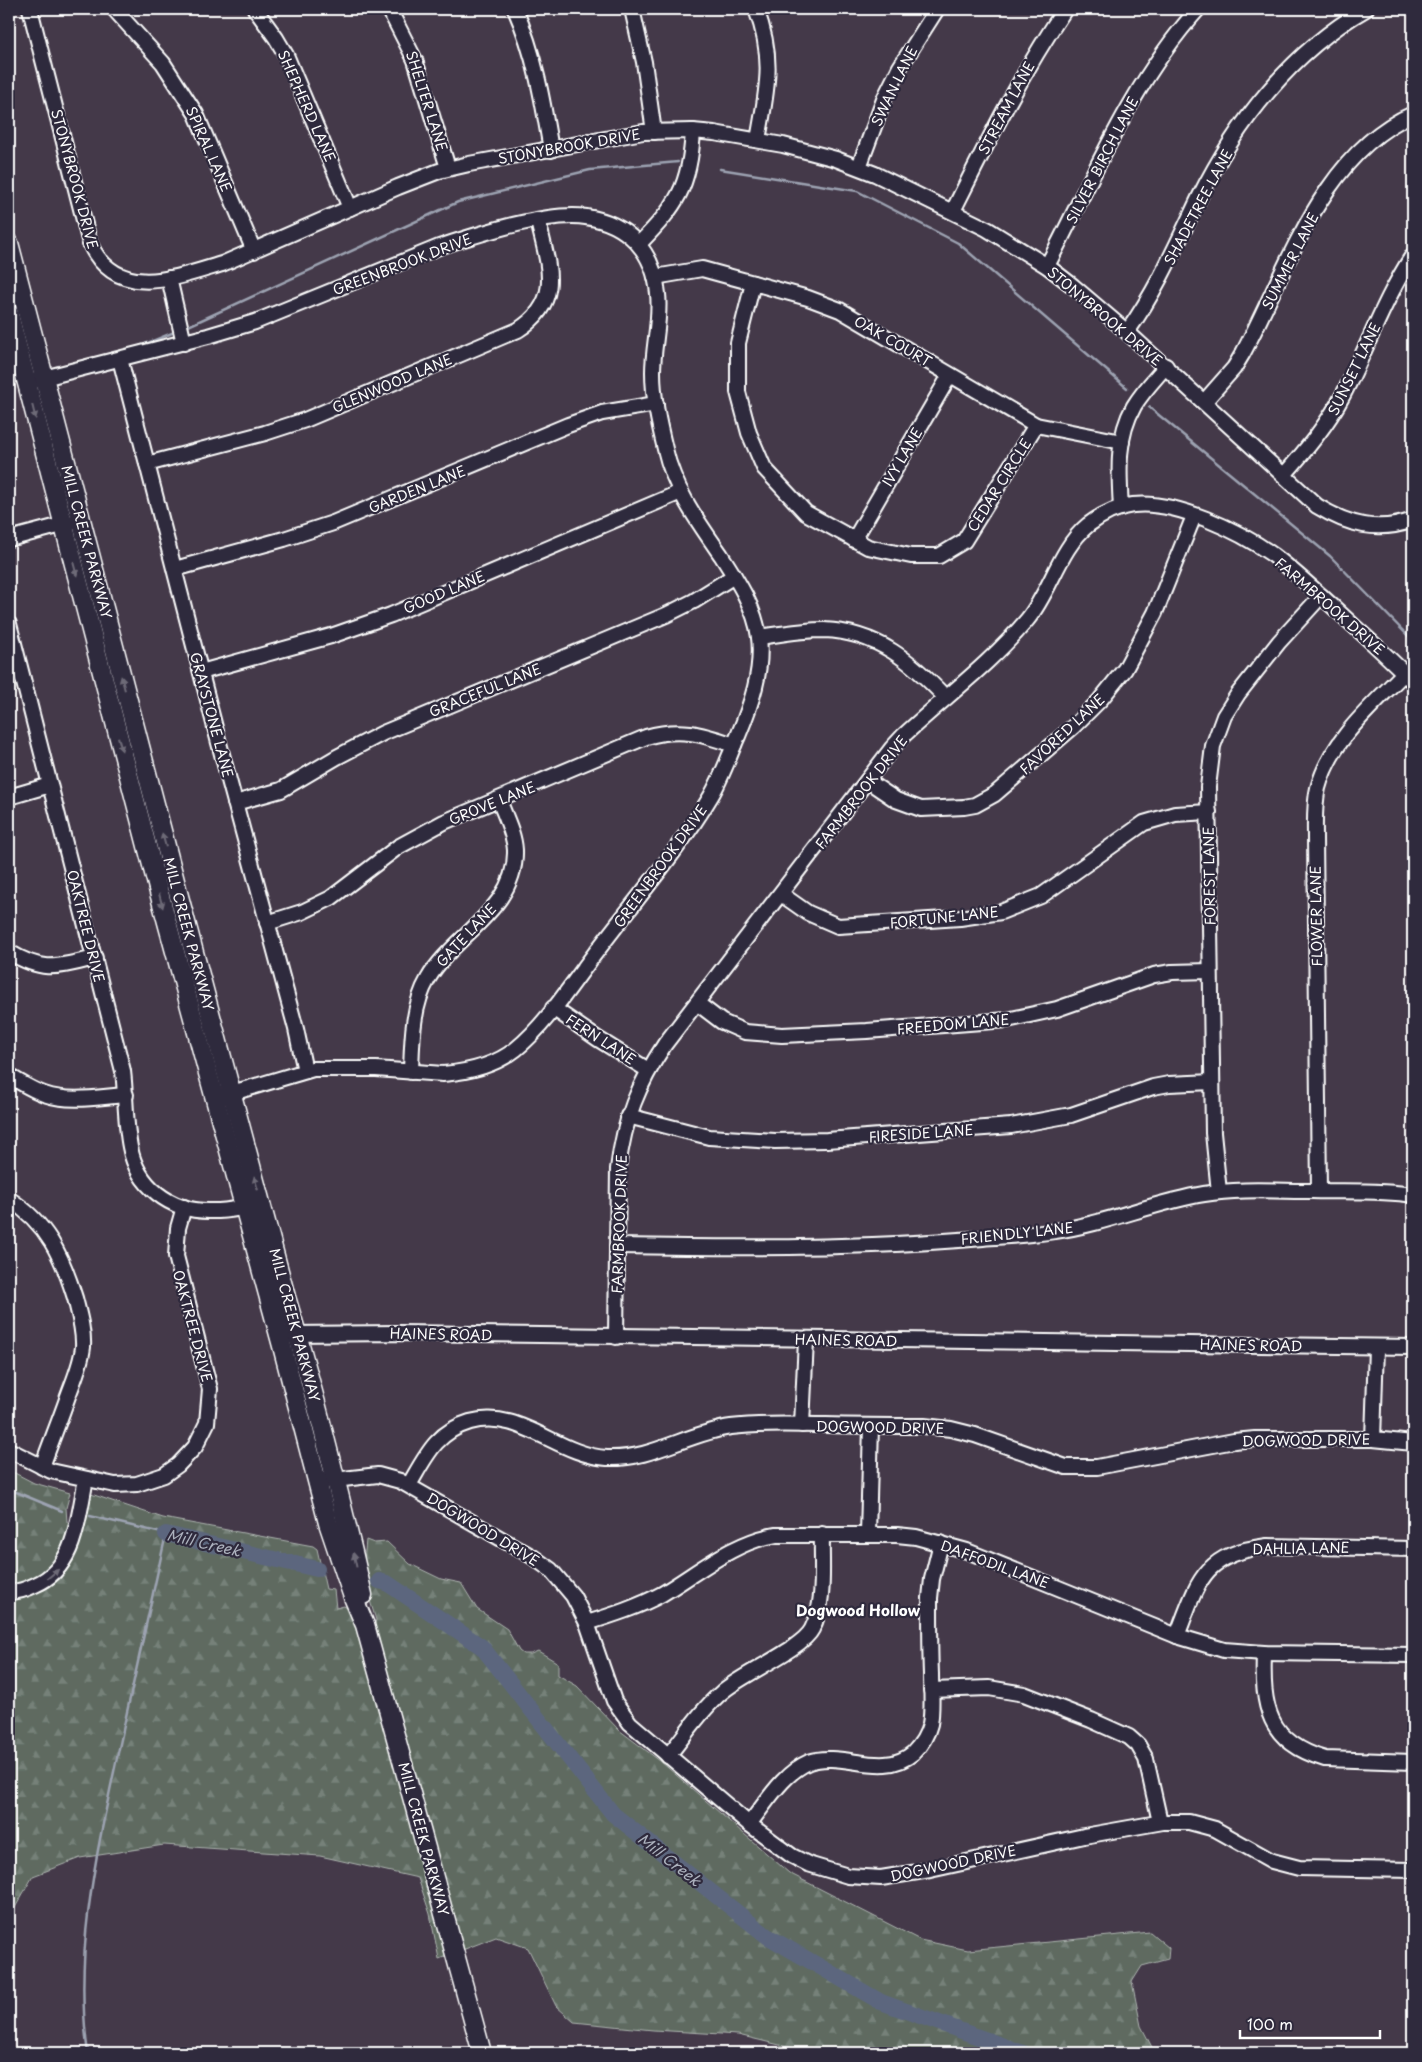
<svg xmlns="http://www.w3.org/2000/svg" width="1422" height="2062" font-family="'Playpen Sans',sans-serif">
<style>
.forest{fill:url(#forest-firs);stroke:#aeb5b0}
.lines{fill:none;stroke-linecap:round;stroke-linejoin:round}
.stream{stroke:#9da3b2;stroke-width:2.5}
.river{stroke:#5b667e;stroke-width:16}
.minor-casing{stroke:#fff;stroke-width:18}
.major-casing{stroke:#fff;stroke-width:21}
.minor{stroke:#2f2a3d;stroke-width:14}
.major{stroke:#2f2a3d;stroke-width:18}
.oneway{fill:#6d6a77}
.labels{text-anchor:middle;dominant-baseline:central;stroke-width:4.5;stroke-linejoin:round;paint-order:stroke}
.street-label{font-size:14px;fill:#fff;stroke:#2f2a3d}
.water-label{font-size:15px;font-style:italic;fill:#adb2be;stroke:#2f2a3d}
.neighbourhood-label{font-size:15px;font-weight:bold;fill:#fff;stroke:#2f2a3d}
</style>
<defs>
<pattern id="forest-firs" width="22" height="20" patternUnits="userSpaceOnUse" patternTransform="scale(1.25)"><rect width="22" height="20" fill="#5e6b61"/><path d="M5 1l3.5 6h-7zM16 11l3.5 6h-7z" fill="#768179"/></pattern>
</defs>
<rect width="100%" height="100%" fill="#443949"/>
<filter id="ink" filterUnits="userSpaceOnUse"><feTurbulence type="fractalNoise" baseFrequency=".02" numOctaves="2"/><feDisplacementMap in="SourceGraphic" scale="10" xChannelSelector="R" yChannelSelector="G"/><feConvolveMatrix kernelMatrix="1 2 1 2 8 2 1 2 1" color-interpolation-filters="sRGB"/></filter>
<g filter="url(#ink)">
<polygon class="forest" points="9,1470 34,1483 70,1493 66,1508 67,1522 84,1528 91,1494 163,1518 313,1546 317,1549 326,1589 334,1590 336,1608 344,1606 352,1611 371,1635 376,1620 368,1594 364,1562 366,1540 374,1543 387,1542 410,1564 441,1579 461,1583 477,1609 507,1629 519,1651 523,1654 531,1654 538,1651 558,1663 558,1675 577,1686 619,1730 660,1761 789,1873 920,1940 968,1950 1150,1932 1169,1948 1168,1959 1142,1966 1132,1982 1141,2026 1155,2053 813,2053 738,2035 653,2030 574,2022 556,2006 528,1948 496,1937 439,1959 430,1914 418,1878 320,1856 164,1845 80,1858 33,1876 12,1913 9,1913"/>
<g class="lines">
<g class="stream">
<polyline points="720,169 857,191 958,243 1127,388"/>
<polyline points="184,328 458,202 590,170 678,162"/>
<polyline points="138,347 177,331"/>
<polyline points="1149,407 1330,556 1413,641"/>
<polyline points="9,1489 62,1511"/>
<path d="M88,2053c-15,-100 9,-202 30,-300 16,-73 32,-146 48,-219l-76,-18"/>
</g>
<g class="river">
<polyline points="166,1534 317,1569"/>
<polyline points="379,1581 387,1583 482,1647 613,1814 767,1936 881,2002 1023,2053"/>
</g>
<g class="minor-casing">
<g id="minor">
<path d="M30,9l60,235c27,57 85,34 132,20l176,-77 41,-16 30,-7 174,-32 50,-1 21,2 69,12 53,14 39,15 112,55 60,37 26,20 54,46 190,174c31,19 61,27 96,14"/>
<polyline points="114,9 163,63 196,114 254,251"/>
<polyline points="255,9 276,38 286,55 350,208"/>
<polyline points="389,9 415,60 448,168"/>
<path d="M515,9c20,45 28,93 36,141"/>
<polyline points="632,9 644,62 654,132"/>
<path d="M756,9c19,50 11,80 2,131"/>
<polyline points="859,167 885,97 900,67 937,9"/>
<path d="M953,211c35,-70 68,-137 112,-202"/>
<path d="M639,244c38,-39 51,-57 54,-113"/>
<path d="M1047,266c46,-88 84,-182 151,-257"/>
<polyline points="655,277 702,269 808,298 840,310 1036,425 1122,442"/>
<polyline points="169,278 184,343"/>
<polyline points="753,283 738,343 738,392 749,433 764,468 806,513 868,547 911,556 939,556 964,541 1036,425"/>
<path d="M1127,332c30,-42 50,-88 72,-134 37,-75 93,-147 167,-189"/>
<polyline points="120,359 219,743 296,1029 305,1071"/>
<path d="M36,380l172,-44 47,-14 184,-75c37,-12 109,-36 147,-30 42,6 68,35 72,77 3,25 -5,52 -5,78 0,26 6,52 12,77 9,40 33,73 56,106 16,25 34,52 38,82 4,34 -8,68 -21,99 -9,20 -16,41 -27,60 -32,54 -74,102 -111,151 -26,33 -52,76 -84,102 -21,17 -48,23 -73,25l-67,-5h-63l-91,27"/>
<path d="M1204,402l30,-34 9,-15c44,-82 79,-200 170,-239"/>
<path d="M147,464l118,-31 40,-13 213,-90c46,-29 30,-65 20,-109"/>
<path d="M1284,475c22,-25 43,-50 59,-80 24,-46 41,-96 70,-140"/>
<path d="M1121,508c-2,-35 -5,-70 13,-102 9,-15 21,-27 32,-40"/>
<polyline points="9,539 73,522"/>
<polyline points="854,540 950,375"/>
<polyline points="175,569 284,539 333,523 568,425 602,413 656,404"/>
<path d="M9,624l114,447c3,25 2,51 7,76 7,39 40,64 79,64 15,1 30,-3 45,-5"/>
<path d="M759,637c21,-3 44,-7 65,-7 54,2 88,32 122,68"/>
<polyline points="201,672 331,636 391,615 681,492"/>
<polyline points="868,781 896,800 921,809 964,807 975,805 995,794 1073,727 1100,700 1125,669 1155,613 1194,516"/>
<polyline points="9,797 50,785"/>
<polyline points="235,803 281,790 337,757 383,733 666,615 694,601 734,576"/>
<polyline points="781,894 808,913 838,926 960,918 1001,912 1041,896 1144,823 1175,814 1209,812"/>
<path d="M267,923l35,-11 29,-14 67,-51 46,-25 202,-85c35,-10 55,-3 88,8"/>
<path d="M9,952c35,21 48,15 86,6"/>
<polyline points="697,1003 722,1022 745,1032 782,1035 867,1031 1007,1020 1057,1009 1154,975 1172,972 1210,971"/>
<polyline points="553,1008 598,1039 648,1070"/>
<path d="M411,1072c1,-30 1,-66 17,-93 25,-44 89,-70 87,-129 -1,-17 -10,-34 -16,-50"/>
<path d="M9,1076c11,6 23,14 35,18 26,9 55,3 82,1"/>
<polyline points="628,1116 709,1137 775,1141 827,1140 1011,1126 1071,1115 1153,1087 1169,1084 1212,1082"/>
<path d="M1319,1191l-4,-353c0,-16 -1,-34 3,-50 13,-48 53,-81 86,-115"/>
<polyline points="1219,1192 1213,1133 1208,787 1213,746 1224,716 1238,694 1279,642 1321,596"/>
<path d="M9,1199c38,24 53,57 66,99 4,16 9,33 8,49 -2,18 -10,35 -16,52 -8,23 -17,45 -25,68"/>
<path d="M617,1246c122,2 244,3 366,-8 24,-2 49,-3 72,-7 51,-7 99,-29 149,-37 36,-6 73,-3 109,-3 33,1 67,-1 100,4"/>
<polyline points="289,1334 399,1333 1413,1347"/>
<path d="M616,1337l2,-168c6,-50 20,-84 47,-125l227,-296 11,-12c41,-38 88,-73 124,-116 24,-29 32,-71 61,-95 13,-10 29,-18 45,-20 43,-5 106,26 140,50 29,22 56,48 82,72 20,18 40,36 58,55"/>
<polyline points="802,1425 806,1340"/>
<polyline points="1373,1439 1376,1347"/>
<polyline points="9,1450 51,1471 115,1485 137,1484 164,1475 178,1465 195,1447 207,1423 210,1389 176,1256 178,1228 184,1207"/>
<polyline points="317,1482 378,1475 400,1481 533,1557 551,1570 573,1596 587,1623 614,1701 630,1723 749,1824 792,1856 808,1864 848,1876 881,1878 930,1870 1084,1836 1163,1822 1189,1822 1215,1829 1272,1861 1299,1868 1413,1870"/>
<path d="M409,1485c17,-29 27,-53 61,-63 50,-14 87,33 137,36 44,2 81,-25 124,-31 31,-4 63,-2 95,-2 33,1 65,1 98,1l27,3 24,6 91,32h31l137,-26 21,-2h118l40,4"/>
<polyline points="868,1534 871,1426"/>
<path d="M9,1592c9,0 18,-3 26,-7 41,-17 43,-68 51,-106"/>
<path d="M587,1623c26,-8 51,-16 75,-29 37,-22 71,-52 114,-59h121l19,2 51,14 210,85 47,14 40,3 149,2"/>
<path d="M1177,1636c21,-55 26,-82 90,-90l146,3"/>
<path d="M1264,1653c-2,53 3,89 61,106l88,3"/>
<polyline points="931,1690 989,1688 1024,1694 1091,1720 1129,1737 1138,1745 1146,1759 1160,1822"/>
<path d="M668,1756c17,-21 33,-46 54,-64 20,-18 80,-43 90,-63 14,-28 9,-64 10,-95"/>
<path d="M749,1824c17,-21 34,-51 60,-62 33,-12 74,17 104,-9 8,-8 14,-17 17,-29 3,-16 1,-34 1,-50 -1,-25 -1,-50 -1,-76l2,-19 9,-36"/>
</g>
</g>
<g class="major-casing">
<g id="major">
<path d="M9,243l171,657 106,397c30,98 54,198 77,298"/>
<polyline points="9,314 161,900 282,1346 328,1523 353,1597 365,1625 482,2053"/>
</g>
</g>
<use href="#minor" class="minor"/>
<use href="#major" class="major"/>
</g>
<defs><path id="oneway-solid" d="M-6-.8H1V-3.2L6.5 0L1 3.2V.8H-6Z" transform="scale(1.25)"/></defs>
<g class="oneway">
<use href="#oneway-solid" transform="translate(34 412) rotate(76)"/>
<use href="#oneway-solid" transform="translate(75 569) rotate(75)"/>
<use href="#oneway-solid" transform="translate(123 683) rotate(-105)"/>
<use href="#oneway-solid" transform="translate(120 744) rotate(75)"/>
<use href="#oneway-solid" transform="translate(164 840) rotate(-105)"/>
<use href="#oneway-solid" transform="translate(161 901) rotate(75)"/>
<use href="#oneway-solid" transform="translate(256 1183) rotate(-105)"/>
<use href="#oneway-solid" transform="translate(355 1560) rotate(-102)"/>
<use href="#oneway-solid" transform="translate(53 1574) rotate(-40)"/>
</g>
</g>
<g class="labels">
<g class="street-label">
<text transform="translate(894 86) rotate(-64)">SWAN LANE</text>
<text transform="translate(427 101) rotate(72)">SHELTER LANE</text>
<text transform="translate(307 106) rotate(66)">SHEPHERD LANE</text>
<text transform="translate(1006 108) rotate(-62)">STREAM LANE</text>
<text transform="translate(569 146) rotate(-10)">STONYBROOK DRIVE</text>
<text transform="translate(209 149) rotate(66)">SPIRAL LANE</text>
<text transform="translate(1102 160) rotate(-63)">SILVER BIRCH LANE</text>
<text transform="translate(75 179) rotate(75)">STONYBROOK DRIVE</text>
<text transform="translate(1198 207) rotate(-62)">SHADETREE LANE</text>
<text transform="translate(1290 261) rotate(-63)">SUMMER LANE</text>
<text transform="translate(402 264) rotate(-21)">GREENBROOK DRIVE</text>
<text transform="translate(1105 316) rotate(40)">STONYBROOK DRIVE</text>
<text transform="translate(893 341) rotate(30)">OAK COURT</text>
<text transform="translate(1354 369) rotate(-64)">SUNSET LANE</text>
<text transform="translate(392 383) rotate(-23)">GLENWOOD LANE</text>
<text transform="translate(902 457) rotate(-60)">IVY LANE</text>
<text transform="translate(999 485) rotate(-58)">CEDAR CIRCLE</text>
<text transform="translate(417 489) rotate(-22)">GARDEN LANE</text>
<text transform="translate(87 542) rotate(75)">MILL CREEK PARKWAY</text>
<text transform="translate(444 592) rotate(-23)">GOOD LANE</text>
<text transform="translate(1330 606) rotate(41)">FARMBROOK DRIVE</text>
<text transform="translate(485 690) rotate(-22)">GRACEFUL LANE</text>
<text transform="translate(212 715) rotate(75)">GRAYSTONE LANE</text>
<text transform="translate(1062 734) rotate(-43)">FAVORED LANE</text>
<text transform="translate(861 792) rotate(-52)">FARMBROOK DRIVE</text>
<text transform="translate(492 803) rotate(-22)">GROVE LANE</text>
<text transform="translate(660 866) rotate(-54)">GREENBROOK DRIVE</text>
<text transform="translate(1209 876) rotate(-91)">FOREST LANE</text>
<text transform="translate(1316 916) rotate(-91)">FLOWER LANE</text>
<text transform="translate(944 917) rotate(-6)">FORTUNE LANE</text>
<text transform="translate(86 926) rotate(76)">OAKTREE DRIVE</text>
<text transform="translate(189 934) rotate(75)">MILL CREEK PARKWAY</text>
<text transform="translate(466 935) rotate(-47)">GATE LANE</text>
<text transform="translate(953 1024) rotate(-5)">FREEDOM LANE</text>
<text transform="translate(601 1039) rotate(33)">FERN LANE</text>
<text transform="translate(921 1133) rotate(-4)">FIRESIDE LANE</text>
<text transform="translate(619 1224) rotate(-88)">FARMBROOK DRIVE</text>
<text transform="translate(1017 1233) rotate(-6)">FRIENDLY LANE</text>
<text transform="translate(295 1325) rotate(75)">MILL CREEK PARKWAY</text>
<text transform="translate(193 1326) rotate(75)">OAKTREE DRIVE</text>
<text transform="translate(441 1334) rotate(1)">HAINES ROAD</text>
<text transform="translate(846 1340) rotate(1)">HAINES ROAD</text>
<text transform="translate(1251 1345) rotate(1)">HAINES ROAD</text>
<text transform="translate(880 1427) rotate(1)">DOGWOOD DRIVE</text>
<text transform="translate(1306 1440) rotate(-1)">DOGWOOD DRIVE</text>
<text transform="translate(483 1529) rotate(31)">DOGWOOD DRIVE</text>
<text transform="translate(1301 1548) rotate(-1)">DAHLIA LANE</text>
<text transform="translate(995 1564) rotate(20)">DAFFODIL LANE</text>
<text transform="translate(424 1839) rotate(75)">MILL CREEK PARKWAY</text>
<text transform="translate(953 1863) rotate(-12)">DOGWOOD DRIVE</text>
</g>
<g class="water-label">
<text transform="translate(204 1542) rotate(13)">Mill Creek</text>
<text transform="translate(670 1859) rotate(38)">Mill Creek</text>
</g>
<g class="neighbourhood-label">
<text x="858" y="1609">Dogwood Hollow</text>
</g>
</g>
<rect width="1422" height="2062" fill="none" stroke="#2f2a3d" stroke-width="30"/>
<rect x="15" y="15" width="1392" height="2032" fill="none" stroke="#fff" stroke-width="2" filter="url(#ink)"/>
<path d="M1240 2030v8h140v-8" fill="none" stroke="#ffffff" stroke-width="2.5"/>
<text x="1247" y="2030" font-size="15" fill="#ffffff" stroke="#2f2a3d" stroke-width="4" paint-order="stroke">100 m</text>
</svg>
